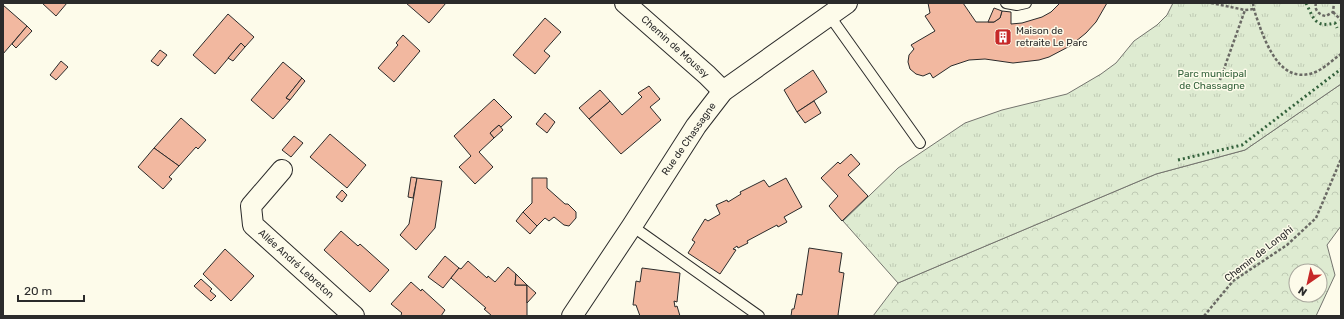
<svg xmlns="http://www.w3.org/2000/svg" width="1344" height="319" font-family="Rubik,sans-serif">
<style>
.forest{fill:url(#forest-crowns);stroke:#74746e;fill-rule:evenodd}
.park{fill:url(#park-tufts);stroke:#74746e}
.building{fill:#f2b8a0;stroke:#2b2b2b}
.lines{fill:none;stroke-linecap:round;stroke-linejoin:round}
.service-casing{stroke:#2b2b2b;stroke-width:12}
.minor-casing{stroke:#2b2b2b;stroke-width:22}
.path{stroke:#6a6964;stroke-width:2.5;stroke-dasharray:3 2;stroke-linecap:butt}
.service{stroke:#fdfbea;stroke-width:10}
.minor{stroke:#fdfbea;stroke-width:20}
.hedge{stroke:#34623c;stroke-width:3;stroke-dasharray:2 3;stroke-linecap:butt}
.labels{text-anchor:middle;dominant-baseline:central;stroke-width:3;stroke-linejoin:round;paint-order:stroke}
.poi-label{font-size:10px;fill:#2b2b2b;stroke:#fdfbea;text-anchor:start}
.street-label{font-size:10px;fill:#2b2b2b;stroke:#fdfbea}
.park-label{font-size:10px;fill:#34623c;stroke:#fdfbea}
</style>
<defs>
<pattern id="forest-crowns" width="20" height="18" patternUnits="userSpaceOnUse"><rect width="20" height="18" fill="#deebd1"/><path d="M2 6a3 3 0 1 1 6 0M12 15a3 3 0 1 1 6 0" fill="none" stroke="#bfcab4"/></pattern>
<pattern id="park-tufts" width="24" height="20" patternUnits="userSpaceOnUse"><rect width="24" height="20" fill="#deebd1"/><path d="M3 7l-1-3M5 7V3M7 7l1-3M15 17l-1-3M17 17v-4M19 17l1-3" fill="none" stroke="#bfcab4"/></pattern>
</defs>
<rect width="100%" height="100%" fill="#fdfbea"/>
<path class="forest" d="M1341,84v142l-14,19 8,30 -19,41h-443l25,-33 258,-109 89,-24zM1296,271h24v24h-24z"/>
<polygon class="park" points="1173,3 1341,3 1341,84 1245,150 1156,174 898,283 843,221 898,168 965,123 1002,110 1067,94 1101,74 1116,63 1134,41 1157,25 1167,15"/>
<g class="building">
<polygon points="42,3 67,3 56,16"/>
<polygon points="406,3 446,3 429,23"/>
<polygon points="928,3 963,3 976,22 994,22 1000,18 1002,11 1011,12 1011,24 1022,23 1042,17 1051,12 1060,3 1107,3 1096,22 1086,33 1070,46 1049,57 1039,60 1013,63 985,59 969,60 951,66 933,78 930,73 923,76 916,74 910,69 908,62 909,55 914,49 911,45 935,31 925,16 930,13"/>
<polygon points="3,5 27,26 3,54"/>
<polygon points="994,8 1002,11 1000,18 994,22 988,22"/>
<polygon points="228,14 254,37 245,47 241,43 215,74 193,55"/>
<polygon points="545,18 561,32 544,51 550,56 535,74 513,55"/>
<polygon points="27,26 32,31 16,48 12,44"/>
<polygon points="403,35 420,51 394,82 378,68 398,45 396,43"/>
<polygon points="241,43 245,47 233,61 228,58"/>
<polygon points="160,50 167,55 158,66 151,61"/>
<polygon points="61,61 68,67 56,80 50,75"/>
<polygon points="283,62 302,78 286,98 290,100 273,119 251,100"/>
<polygon points="813,70 827,92 797,112 784,90"/>
<polygon points="302,78 305,81 290,100 286,98"/>
<polygon points="649,86 660,99 650,107 661,120 621,154 589,119 610,101 622,115 642,97 638,93"/>
<polygon points="600,90 610,101 589,119 579,108"/>
<polygon points="494,99 512,117 501,127 499,125 490,133 494,138 479,152 493,167 475,184 459,167 471,156 454,136"/>
<polygon points="814,101 821,113 805,123 797,112"/>
<polygon points="545,113 555,122 547,133 536,124"/>
<polygon points="181,118 206,140 198,149 196,147 179,166 154,148"/>
<polygon points="499,125 503,130 494,138 490,133"/>
<polygon points="330,134 366,165 347,188 310,157"/>
<polygon points="294,136 303,143 291,157 282,150"/>
<polygon points="154,148 179,166 169,177 172,179 163,189 138,167"/>
<polygon points="851,154 860,164 848,175 868,196 842,221 829,206 838,196 821,178 838,162 840,164"/>
<polygon points="411,177 417,178 413,198 408,197"/>
<polygon points="417,178 442,181 435,228 416,250 400,235 409,224"/>
<polygon points="532,178 547,178 547,188 565,204 568,204 576,212 576,218 569,226 564,225 554,217 549,221 545,218 537,226 523,212 532,203"/>
<polygon points="786,178 802,207 784,217 787,222 778,227 777,225 747,241 748,243 738,248 737,246 733,249 736,250 720,274 688,253 695,242 692,240 705,219 708,221 720,214 716,205 727,200 728,202 741,194 740,192 764,180 769,187"/>
<polygon points="342,190 347,195 342,202 336,197"/>
<polygon points="523,212 537,226 530,234 516,221"/>
<polygon points="341,231 358,246 360,244 389,270 370,292 324,250"/>
<polygon points="809,248 842,253 839,272 844,273 838,315 840,316 791,316 792,309 794,309 797,294 802,295"/>
<polygon points="225,249 254,276 231,301 203,274"/>
<polygon points="445,256 459,268 443,288 428,277"/>
<polygon points="468,261 487,278 488,276 495,282 508,267 516,274 515,285 527,285 527,316 492,316 484,309 486,308 451,278 459,268 461,269"/>
<polygon points="642,268 680,273 677,302 674,301 675,307 677,306 680,316 640,316 636,305 633,305 636,281 640,282"/>
<polygon points="516,274 527,285 515,285"/>
<polygon points="201,279 212,289 210,291 216,296 211,301 194,286"/>
<polygon points="411,282 421,291 422,289 445,310 441,316 402,316 401,314 402,313 391,304"/>
<polygon points="527,285 536,293 527,303"/>
</g>
<g class="lines">
<g class="service-casing">
<g id="service">
<polyline points="1006,3 1017,5 1026,3"/>
<polyline points="829,15 920,143"/>
<polyline points="632,226 759,316"/>
</g>
</g>
<g class="minor-casing">
<g id="minor">
<polyline points="625,3 707,75 723,91"/>
<polyline points="282,170 251,206 253,225 354,316"/>
<polyline points="572,316 632,226 696,126 723,91 847,3"/>
</g>
</g>
<g class="path">
<polyline points="1211,3 1245,10 1254,9"/>
<path d="M1253,3c1,9 5,18 8,27 8,20 21,50 48,44 12,-2 22,-13 32,-20"/>
<path d="M1316,3c-2,7 3,12 10,13l7,-4 1,-9"/>
<polyline points="1333,12 1341,20"/>
<polyline points="1220,80 1245,10"/>
<polyline points="1204,316 1233,281 1287,245 1316,218 1341,159"/>
</g>
<use href="#service" class="service"/>
<use href="#minor" class="minor"/>
<g class="hedge">
<path d="M1306,3c8,16 9,25 29,20l2,5"/>
<polyline points="1341,3 1341,4"/>
<polyline points="1178,160 1242,145 1341,69"/>
</g>
</g>
<defs>
<g id="building-square" transform="scale(0.9)"><rect x="-9" y="-9" width="18" height="18" rx="4" fill="#c62828" stroke="#fdfbea"/><path d="M-4-6H4V6H1V3H-1V6H-4ZM-2.5-4.3h1.7v1.8h-1.7ZM.8-4.3h1.7v1.8H.8ZM-2.5-1h1.7V.8h-1.7ZM.8-1h1.7V.8H.8Z" fill="#fff"/></g>
</defs>
<g fill-rule="evenodd">
<use href="#building-square" x="1003" y="37"/>
</g>
<g class="labels">
<g class="poi-label">
<text x="1016" y="31">Maison de<tspan x="1016" dy="12">retraite Le Parc</tspan></text>
</g>
<g class="street-label">
<text transform="translate(675 47) rotate(42)">Chemin de Moussy</text>
<text transform="translate(689 139) rotate(-55)">Rue de Chassagne</text>
<text transform="translate(1259 254) rotate(-38)">Chemin de Longhi</text>
<text transform="translate(296 264) rotate(42)">Allée André Lebreton</text>
</g>
<g class="park-label">
<text x="1212" y="74">Parc municipal<tspan x="1212" dy="12">de Chassagne</tspan></text>
</g>
</g>
<rect width="1344" height="319" fill="none" stroke="#2b2b2b" stroke-width="8"/>
<g transform="translate(1308 283) rotate(214)"><circle r="19" fill="#fdfbea" stroke="#a9a89e"/>
<path d="M0-3L7 15L0 10L-7 15Z" fill="#c62828"/>
<text y="-6" font-size="11" font-weight="bold" text-anchor="middle" fill="#2b2b2b">N</text>
</g>
<path d="M18 295v6h66v-6" fill="none" stroke="#2b2b2b" stroke-width="2"/>
<text x="24" y="295" font-size="12" fill="#2b2b2b" stroke="#fdfbea" stroke-width="3" paint-order="stroke">20 m</text>
</svg>
